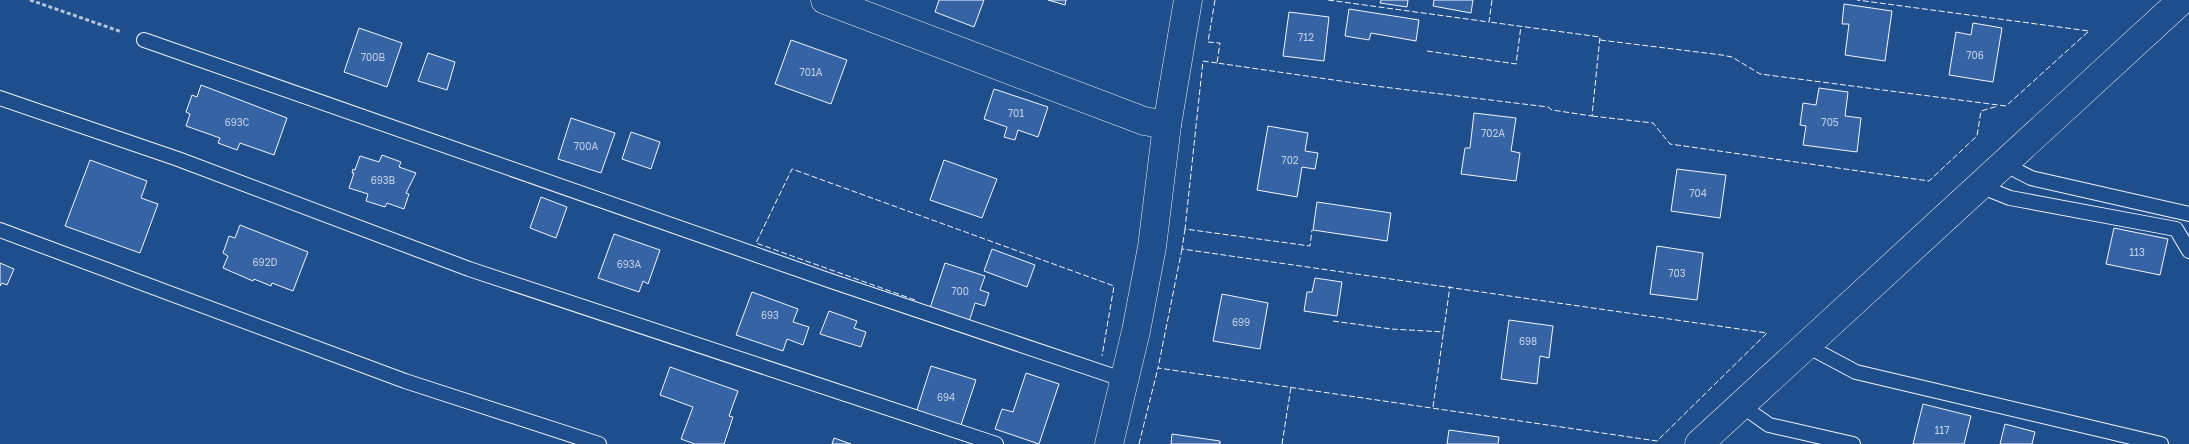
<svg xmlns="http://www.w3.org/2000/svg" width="2189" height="444" font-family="'Golos Text',sans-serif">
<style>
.building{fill:#3563a3;stroke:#f2f6ff}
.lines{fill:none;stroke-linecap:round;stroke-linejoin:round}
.lane-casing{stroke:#f2f6ff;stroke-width:16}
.street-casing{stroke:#f2f6ff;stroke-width:29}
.secondary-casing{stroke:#f2f6ff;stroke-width:29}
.path{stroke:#b3c4dc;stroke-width:3;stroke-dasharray:4 2.5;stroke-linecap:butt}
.lane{stroke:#1f4e8c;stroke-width:14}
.street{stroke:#1f4e8c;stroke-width:28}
.secondary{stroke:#1f4e8c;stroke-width:28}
.fence{stroke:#f2f6ff;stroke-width:1;stroke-dasharray:6 2.5;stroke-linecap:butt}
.labels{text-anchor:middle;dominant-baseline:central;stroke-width:4;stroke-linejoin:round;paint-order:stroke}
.number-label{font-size:10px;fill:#c3d1e8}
</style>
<rect width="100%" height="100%" fill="#1f4e8c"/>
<g class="building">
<polygon points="939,0 984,0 974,27 935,12"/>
<polygon points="1048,0 1066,0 1065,5"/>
<polygon points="1381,0 1408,0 1407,7 1380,3"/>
<polygon points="1434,0 1473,0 1471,13 1433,6"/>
<polygon points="1844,4 1892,11 1885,61 1845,55 1849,24 1842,24"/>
<polygon points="1349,9 1419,20 1416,41 1371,33 1369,40 1345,36"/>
<polygon points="1289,12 1329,17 1324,61 1283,56"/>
<polygon points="1973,23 2002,28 1993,82 1949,75 1956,32 1971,35"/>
<polygon points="359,28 402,43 387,87 344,72"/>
<polygon points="791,40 847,60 831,104 775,84"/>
<polygon points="428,53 455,62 447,90 418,81"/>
<polygon points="201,85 287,118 274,155 240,143 237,150 218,143 220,138 186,126 190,114 186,112 192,95 197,97"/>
<polygon points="1819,88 1848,92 1845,116 1861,118 1857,152 1803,145 1806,126 1800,125 1803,103 1816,105"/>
<polygon points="994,89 1048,107 1038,137 1018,130 1015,140 1004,137 1007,127 984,119"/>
<polygon points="1474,113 1516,118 1511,151 1520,153 1516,181 1461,174 1465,148 1470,148"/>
<polygon points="571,118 615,133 601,173 558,159"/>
<polygon points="1268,126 1308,133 1305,151 1318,153 1315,169 1302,167 1297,197 1257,190"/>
<polygon points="631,132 660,142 651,169 622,159"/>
<polygon points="382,155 401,162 399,167 416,173 406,193 409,194 404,209 387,203 385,207 366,201 368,194 349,188 354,173 352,173 353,169 355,170 360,156 379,162"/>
<polygon points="90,160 147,181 141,198 158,204 140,253 65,226"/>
<polygon points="944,160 997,179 982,218 930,200"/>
<polygon points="1677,169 1726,175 1720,218 1671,211"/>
<polygon points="541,197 567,207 556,238 530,228"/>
<polygon points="1317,202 1391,213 1387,241 1313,230"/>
<polygon points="240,225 308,252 293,291 272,283 271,286 254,279 253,281 223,268 228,256 223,253 229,236 235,238"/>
<polygon points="2114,228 2168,239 2160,275 2106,264"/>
<polygon points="614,234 660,250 648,284 643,281 639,292 598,278"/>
<polygon points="1657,246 1703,253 1697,300 1650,294"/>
<polygon points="992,249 1035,265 1027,287 984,271"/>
<polygon points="0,263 14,269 7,285 2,283 0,286"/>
<polygon points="945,263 985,276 980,290 989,293 985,306 975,303 969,322 930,308"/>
<polygon points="1315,278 1342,282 1337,316 1304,311 1307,292 1312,292"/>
<polygon points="752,292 798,309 793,322 809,327 803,345 787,339 783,351 736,335"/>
<polygon points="1222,294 1268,303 1260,349 1213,341"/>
<polygon points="829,311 857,321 854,328 866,332 861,347 820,334"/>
<polygon points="1509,320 1553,326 1549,358 1540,356 1537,384 1501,379"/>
<polygon points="931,366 976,380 960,428 916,413"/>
<polygon points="670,367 738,391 729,416 733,417 724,444 695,444 681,439 693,407 660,395"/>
<polygon points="1026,373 1059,384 1039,444 995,429 1002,409 1013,412"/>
<polygon points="1923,404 1971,416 1964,444 1913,444"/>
<polygon points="2005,424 2035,432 2032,444 2000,444"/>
<polygon points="1449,430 1499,437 1498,444 1447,444"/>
<polygon points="1172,434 1220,441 1220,444 1171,444"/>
<polygon points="834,438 851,444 832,444"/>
</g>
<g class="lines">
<g class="lane-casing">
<g id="lane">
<polyline points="144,40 831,281 1125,380"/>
<polyline points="0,98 178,159 469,269 996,444"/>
<polyline points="2004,164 2031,178 2189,214"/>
<polyline points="1980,186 2010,198 2176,229 2189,251"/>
<polyline points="0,230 405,381 599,444"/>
<polyline points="1807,346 1856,372 2161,444"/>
<polyline points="1742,406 1769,425 1853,444"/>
</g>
</g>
<g class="street-casing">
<polyline id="street" points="825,0 1144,121 1167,125"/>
</g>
<g class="secondary-casing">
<g id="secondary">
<polyline points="1109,444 1136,331 1152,247 1167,125 1188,0"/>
<polyline points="1699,444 2182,0"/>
</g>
</g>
<polyline class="path" points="30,0 122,32"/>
<use href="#lane" class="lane"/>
<use href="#street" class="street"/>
<use href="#secondary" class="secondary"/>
<g class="fence">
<polyline points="1215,0 1208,42 1220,43 1217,63 1375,86 1548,107 1552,110 1592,116 1600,37 1489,22"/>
<polyline points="1328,0 1489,22 1492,0"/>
<polyline points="1600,40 1722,55 1732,57 1760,74 2006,106 2089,31 1857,0"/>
<polyline points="1427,51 1516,64 1521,26"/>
<polyline points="1217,63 1203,61 1185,229 1310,246 1312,230"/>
<polyline points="1592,116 1653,123 1670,144 1929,181 1977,136 1981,111 1998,106"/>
<polyline points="1182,249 1158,368 1657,441 1767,333 1182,249 1185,229"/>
<polyline points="915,300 756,243 792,169 1114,286 1102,356"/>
<polyline points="1333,321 1391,329 1444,332"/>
<polyline points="1433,407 1450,286"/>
<polyline points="1139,444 1158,368"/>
<polyline points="1282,444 1291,387"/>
</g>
</g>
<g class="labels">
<g class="number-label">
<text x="1306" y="37">712</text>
<text x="1975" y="55">706</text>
<text x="373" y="57">700B</text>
<text x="811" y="72">701A</text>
<text x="1016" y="113">701</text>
<text x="237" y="122">693C</text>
<text x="1830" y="122">705</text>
<text x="1493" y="133">702A</text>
<text x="586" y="146">700A</text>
<text x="1290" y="160">702</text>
<text x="383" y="180">693B</text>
<text x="1698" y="193">704</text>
<text x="2137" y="252">113</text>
<text x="265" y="262">692D</text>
<text x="629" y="264">693A</text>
<text x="1677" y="273">703</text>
<text x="960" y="291">700</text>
<text x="770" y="315">693</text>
<text x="1241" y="322">699</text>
<text x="1528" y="341">698</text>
<text x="946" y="397">694</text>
<text x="1942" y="430">117</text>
</g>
</g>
</svg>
